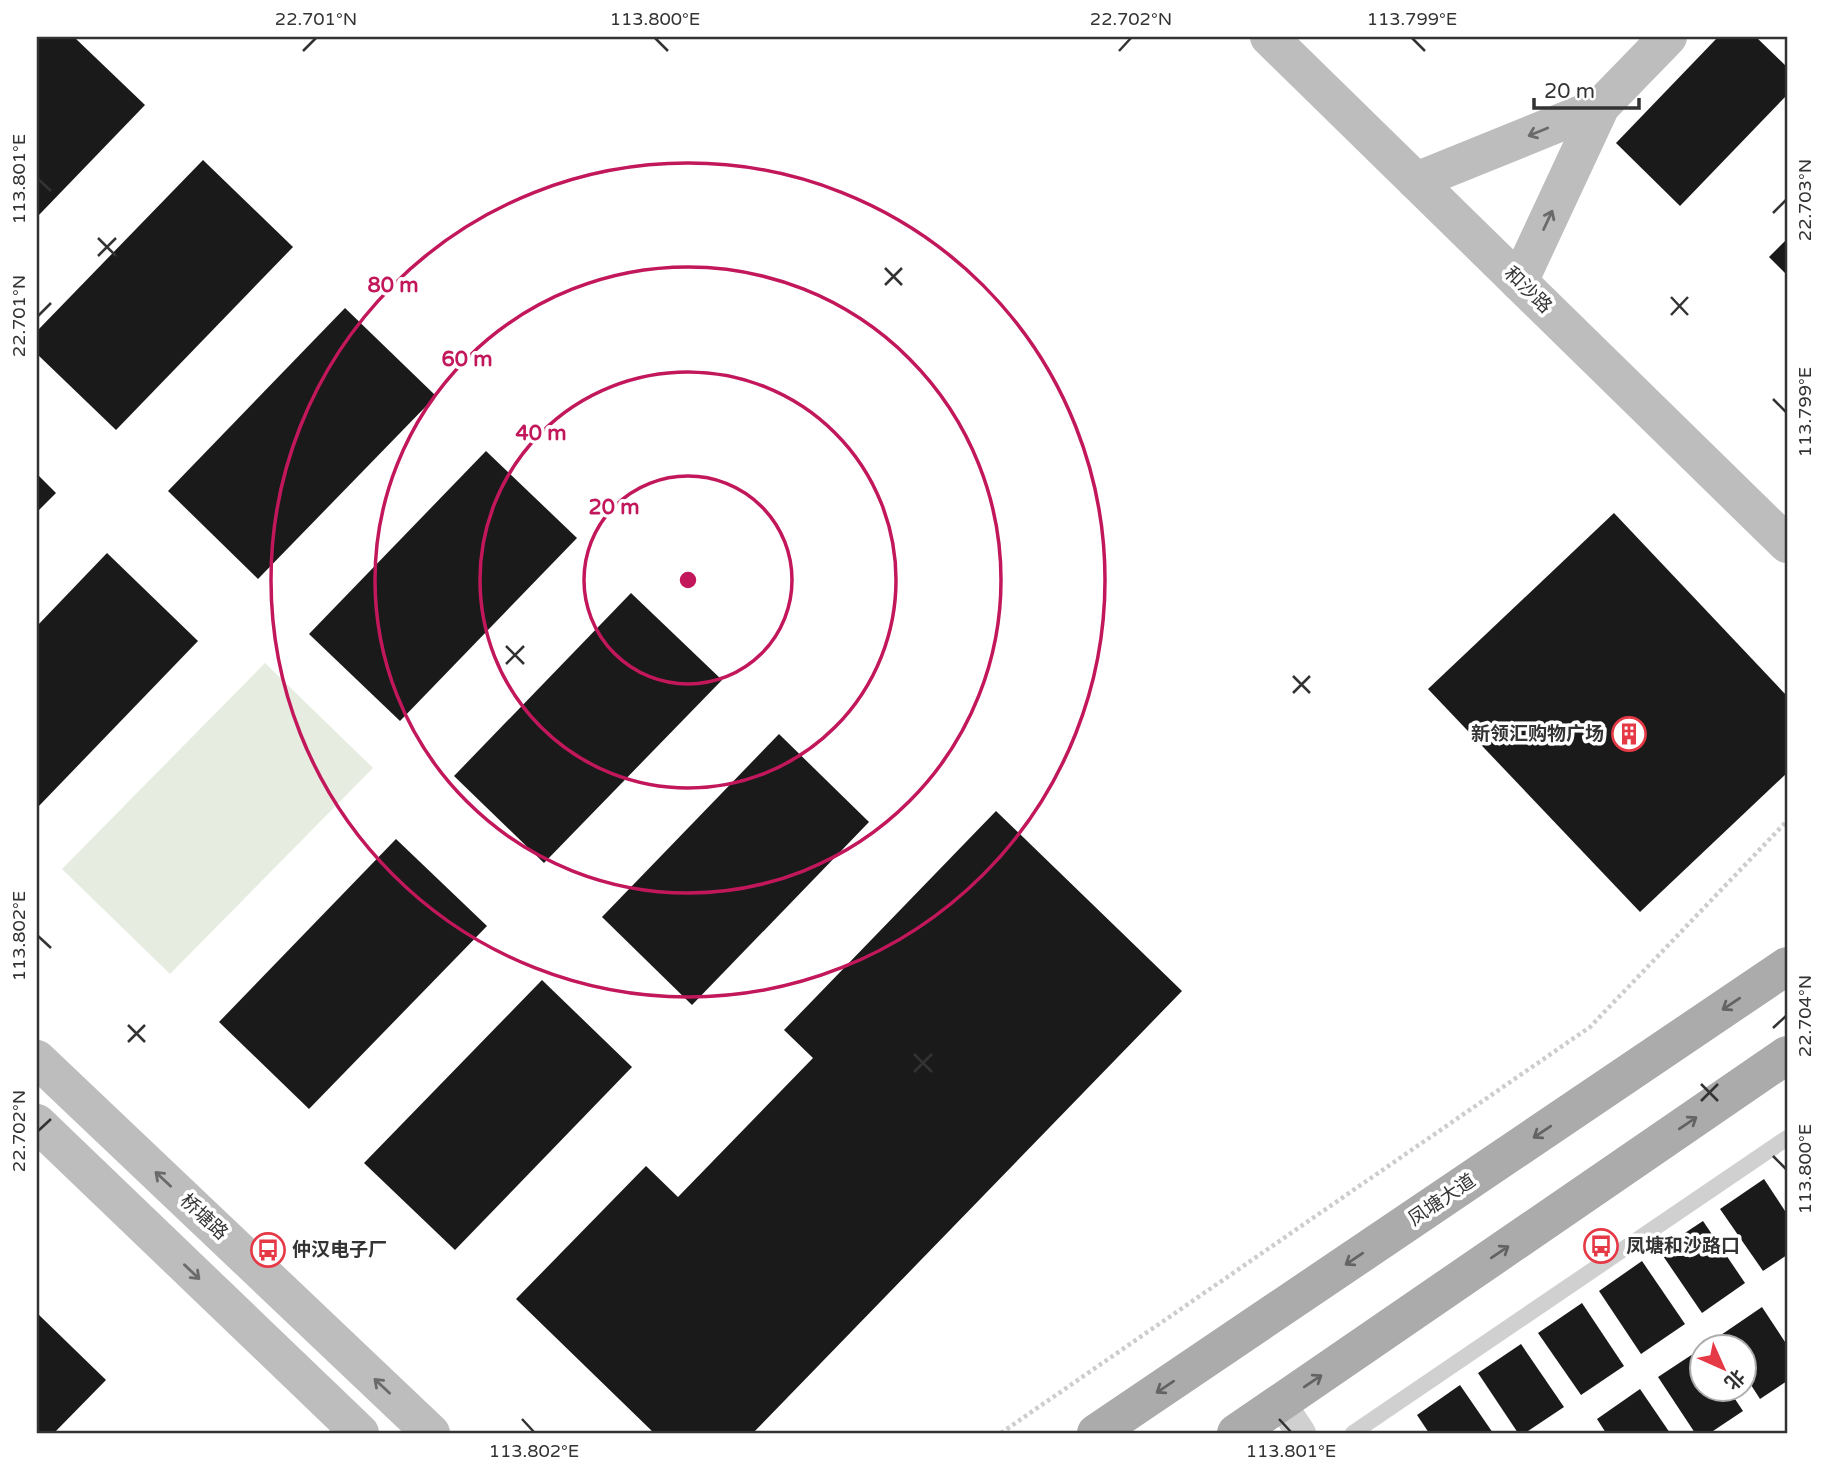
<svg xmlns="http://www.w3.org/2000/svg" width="1824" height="1470" font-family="'Varela Round','Noto Sans SC',sans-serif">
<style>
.green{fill:#e6ecdf}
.building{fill:#1a1a1a}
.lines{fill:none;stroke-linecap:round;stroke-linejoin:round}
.path{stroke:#cdcdcd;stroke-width:4.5;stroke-dasharray:3.5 3.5;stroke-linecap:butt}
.lane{stroke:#d0d0d0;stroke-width:16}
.street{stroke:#d0d0d0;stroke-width:30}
.secondary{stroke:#bdbdbd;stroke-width:38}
.primary{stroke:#ababab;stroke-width:38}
.oneway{stroke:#6a6a6a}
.oneway2{stroke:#636363}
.ticks{fill:none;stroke:#333;stroke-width:2.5}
.ring{fill:none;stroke:#c2185b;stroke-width:3.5}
.labels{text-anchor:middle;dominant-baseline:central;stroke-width:7;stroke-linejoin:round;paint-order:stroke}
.street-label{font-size:19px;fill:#333;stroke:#fff}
.poi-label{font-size:19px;font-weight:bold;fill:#333;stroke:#fff;text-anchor:start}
.centre{fill:#c2185b;stroke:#fff;stroke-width:3.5}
.ring-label{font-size:21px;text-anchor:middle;font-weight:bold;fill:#c2185b;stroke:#fff;stroke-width:7;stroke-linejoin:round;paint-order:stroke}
.neatline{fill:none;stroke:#333;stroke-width:2.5}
.ticks-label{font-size:18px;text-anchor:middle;fill:#333}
</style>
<rect width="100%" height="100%" fill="#fff"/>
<polygon class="green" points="265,663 373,768 170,974 62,869"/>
<g class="building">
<polygon points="37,37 74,37 145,105 37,217"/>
<polygon points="1718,37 1756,37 1787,67 1787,95 1680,206 1616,143"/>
<polygon points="203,160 293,247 116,430 37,354 37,331"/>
<polygon points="1787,239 1787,275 1769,257"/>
<polygon points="345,308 436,396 258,579 168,491"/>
<polygon points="486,451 577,538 400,721 309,634"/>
<polygon points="37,474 56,493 37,512"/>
<polygon points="1614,513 1787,696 1787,773 1640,912 1428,689"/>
<polygon points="107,553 198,641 37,808 37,626"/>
<polygon points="631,593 722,680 544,863 454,776"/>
<polygon points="779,734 869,822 692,1005 602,917"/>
<polygon points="996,811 1182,991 753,1433 654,1433 516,1299 646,1166 678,1197 813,1058 784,1030"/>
<polygon points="396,839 487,926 309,1109 219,1022"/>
<polygon points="542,980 632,1067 455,1250 364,1163"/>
<polygon points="1764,1179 1787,1214 1787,1255 1763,1271 1720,1209"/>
<polygon points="1703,1221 1745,1283 1702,1313 1659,1250"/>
<polygon points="1642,1261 1685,1324 1641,1354 1599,1291"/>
<polygon points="1582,1303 1624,1366 1581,1395 1538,1333"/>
<polygon points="1762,1307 1787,1345 1787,1381 1760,1399 1744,1374 1744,1348 1725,1348 1718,1337"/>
<polygon points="37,1313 106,1380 54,1433 37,1433"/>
<polygon points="1521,1344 1564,1407 1525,1433 1518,1433 1478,1373"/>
<polygon points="1702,1348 1702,1390 1729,1390 1743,1411 1710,1433 1695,1433 1658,1377"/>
<polygon points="1460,1385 1493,1433 1429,1433 1417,1415"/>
<polygon points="1640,1389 1670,1433 1606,1433 1597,1419"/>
</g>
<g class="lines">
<polyline class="path" points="1001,1433 1590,1027 1787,821"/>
<polyline class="lane" points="1353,1433 1787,1138"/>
<polyline class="street" points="1281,1403 1301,1433"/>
<g class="secondary">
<polyline points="1269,37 1787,544"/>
<polyline points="1416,181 1601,106"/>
<polyline points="1519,282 1601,106 1668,37"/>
<polyline points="37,1059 431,1433"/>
<polyline points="37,1123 360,1433"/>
</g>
<g class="primary">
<polyline points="1096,1433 1787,966"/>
<polyline points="1236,1433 1787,1055"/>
</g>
</g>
<defs><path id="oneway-shaft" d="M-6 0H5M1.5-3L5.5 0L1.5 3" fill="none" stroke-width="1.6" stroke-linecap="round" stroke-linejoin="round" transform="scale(1.75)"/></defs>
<g class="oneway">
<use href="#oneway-shaft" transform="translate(1538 132) rotate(158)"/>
<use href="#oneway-shaft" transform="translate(1548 220) rotate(-65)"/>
<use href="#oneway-shaft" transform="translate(163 1179) rotate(-137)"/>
<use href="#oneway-shaft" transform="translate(192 1272) rotate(44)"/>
<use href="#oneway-shaft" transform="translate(382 1386) rotate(-137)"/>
</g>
<g class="oneway2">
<use href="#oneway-shaft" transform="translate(1731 1004) rotate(146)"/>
<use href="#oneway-shaft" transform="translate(1688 1123) rotate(-34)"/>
<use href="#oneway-shaft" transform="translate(1542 1132) rotate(146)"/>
<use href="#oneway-shaft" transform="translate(1500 1252) rotate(-34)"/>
<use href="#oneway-shaft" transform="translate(1354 1259) rotate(146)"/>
<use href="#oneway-shaft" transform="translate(1313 1381) rotate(-34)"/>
<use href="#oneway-shaft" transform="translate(1165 1387) rotate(146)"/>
</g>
<path class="ticks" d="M655,38l13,13M1412,38l13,13M303,51l13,-13M1119,51l12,-13M38,179l13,12M1773,213l13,-13M98,238l18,18M98,256l18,-18M885,268l17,17M885,285l17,-17M1671,297l17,18M1671,315l17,-18M38,316l13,-13M1773,399l13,13M506,646l18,18M506,664l18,-18M1293,676l17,17M1293,693l17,-17M38,936l13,12M128,1025l17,17M1773,1028l13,-12M128,1042l17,-17M914,1054l18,18M914,1072l18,-18M1701,1084l17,17M1701,1101l17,-17M38,1131l13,-12M1773,1156l13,13M522,1419l12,13M1279,1419l12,13"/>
<g class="ring">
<circle cx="688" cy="580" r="104"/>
<circle cx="688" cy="580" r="208"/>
<circle cx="688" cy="580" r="313"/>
<circle cx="688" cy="580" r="417"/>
</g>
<defs>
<g id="building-ring" transform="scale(1.75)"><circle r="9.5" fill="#fff" stroke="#e63946" stroke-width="1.5"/><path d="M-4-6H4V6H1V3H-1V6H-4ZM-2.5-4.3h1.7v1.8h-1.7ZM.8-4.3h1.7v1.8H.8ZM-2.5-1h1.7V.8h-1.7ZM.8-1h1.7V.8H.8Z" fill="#e63946"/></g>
<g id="bus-ring" transform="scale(1.75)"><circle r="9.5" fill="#fff" stroke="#e63946" stroke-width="1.5"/><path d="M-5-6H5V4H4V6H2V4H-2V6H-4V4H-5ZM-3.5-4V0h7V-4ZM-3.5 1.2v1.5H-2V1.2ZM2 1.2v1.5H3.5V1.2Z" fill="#e63946"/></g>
</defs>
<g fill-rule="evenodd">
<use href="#building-ring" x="1629" y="734"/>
<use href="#bus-ring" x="1601" y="1246"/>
<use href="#bus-ring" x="268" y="1250"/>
</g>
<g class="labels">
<g class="street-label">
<text transform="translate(1528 290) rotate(44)">和沙路</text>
<text transform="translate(1442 1200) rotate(-34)">凤塘大道</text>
<text transform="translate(204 1217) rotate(43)">桥塘路</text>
</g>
<g class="poi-label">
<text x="1604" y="734" text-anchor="end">新领汇购物广场</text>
<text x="1626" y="1246">凤塘和沙路口</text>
<text x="292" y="1250">仲汉电子厂</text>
</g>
</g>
<circle cx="688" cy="580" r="10" class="centre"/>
<g class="ring-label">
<text x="393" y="292">80 m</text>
<text x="467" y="366">60 m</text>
<text x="541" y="440">40 m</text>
<text x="614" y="514">20 m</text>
</g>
<rect width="1824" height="1470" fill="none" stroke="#ffffff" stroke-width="77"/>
<g transform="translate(1723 1368) rotate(135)"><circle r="33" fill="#ffffff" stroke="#adadad" stroke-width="2"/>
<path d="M0-5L12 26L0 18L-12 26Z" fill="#e63946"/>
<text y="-10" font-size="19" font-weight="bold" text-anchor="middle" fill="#333333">北</text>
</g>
<path d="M1534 98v10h105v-10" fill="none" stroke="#333333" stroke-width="3.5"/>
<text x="1544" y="98" font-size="21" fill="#333333" stroke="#ffffff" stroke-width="5" paint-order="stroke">20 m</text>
<rect x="38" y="38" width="1748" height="1394" class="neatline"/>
<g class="ticks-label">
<text x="316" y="25">22.701°N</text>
<text x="655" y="25">113.800°E</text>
<text x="1131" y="25">22.702°N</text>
<text x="1412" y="25">113.799°E</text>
<text transform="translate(19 179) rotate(-90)" y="6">113.801°E</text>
<text transform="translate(1805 200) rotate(-90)" y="6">22.703°N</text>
<text transform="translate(19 316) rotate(-90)" y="6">22.701°N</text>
<text transform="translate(1805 412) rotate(-90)" y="6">113.799°E</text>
<text transform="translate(19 936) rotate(-90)" y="6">113.802°E</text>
<text transform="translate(1805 1016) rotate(-90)" y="6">22.704°N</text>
<text transform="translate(19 1131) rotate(-90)" y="6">22.702°N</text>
<text transform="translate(1805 1169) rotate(-90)" y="6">113.800°E</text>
<text x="534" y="1457">113.802°E</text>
<text x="1291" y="1457">113.801°E</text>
</g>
</svg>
